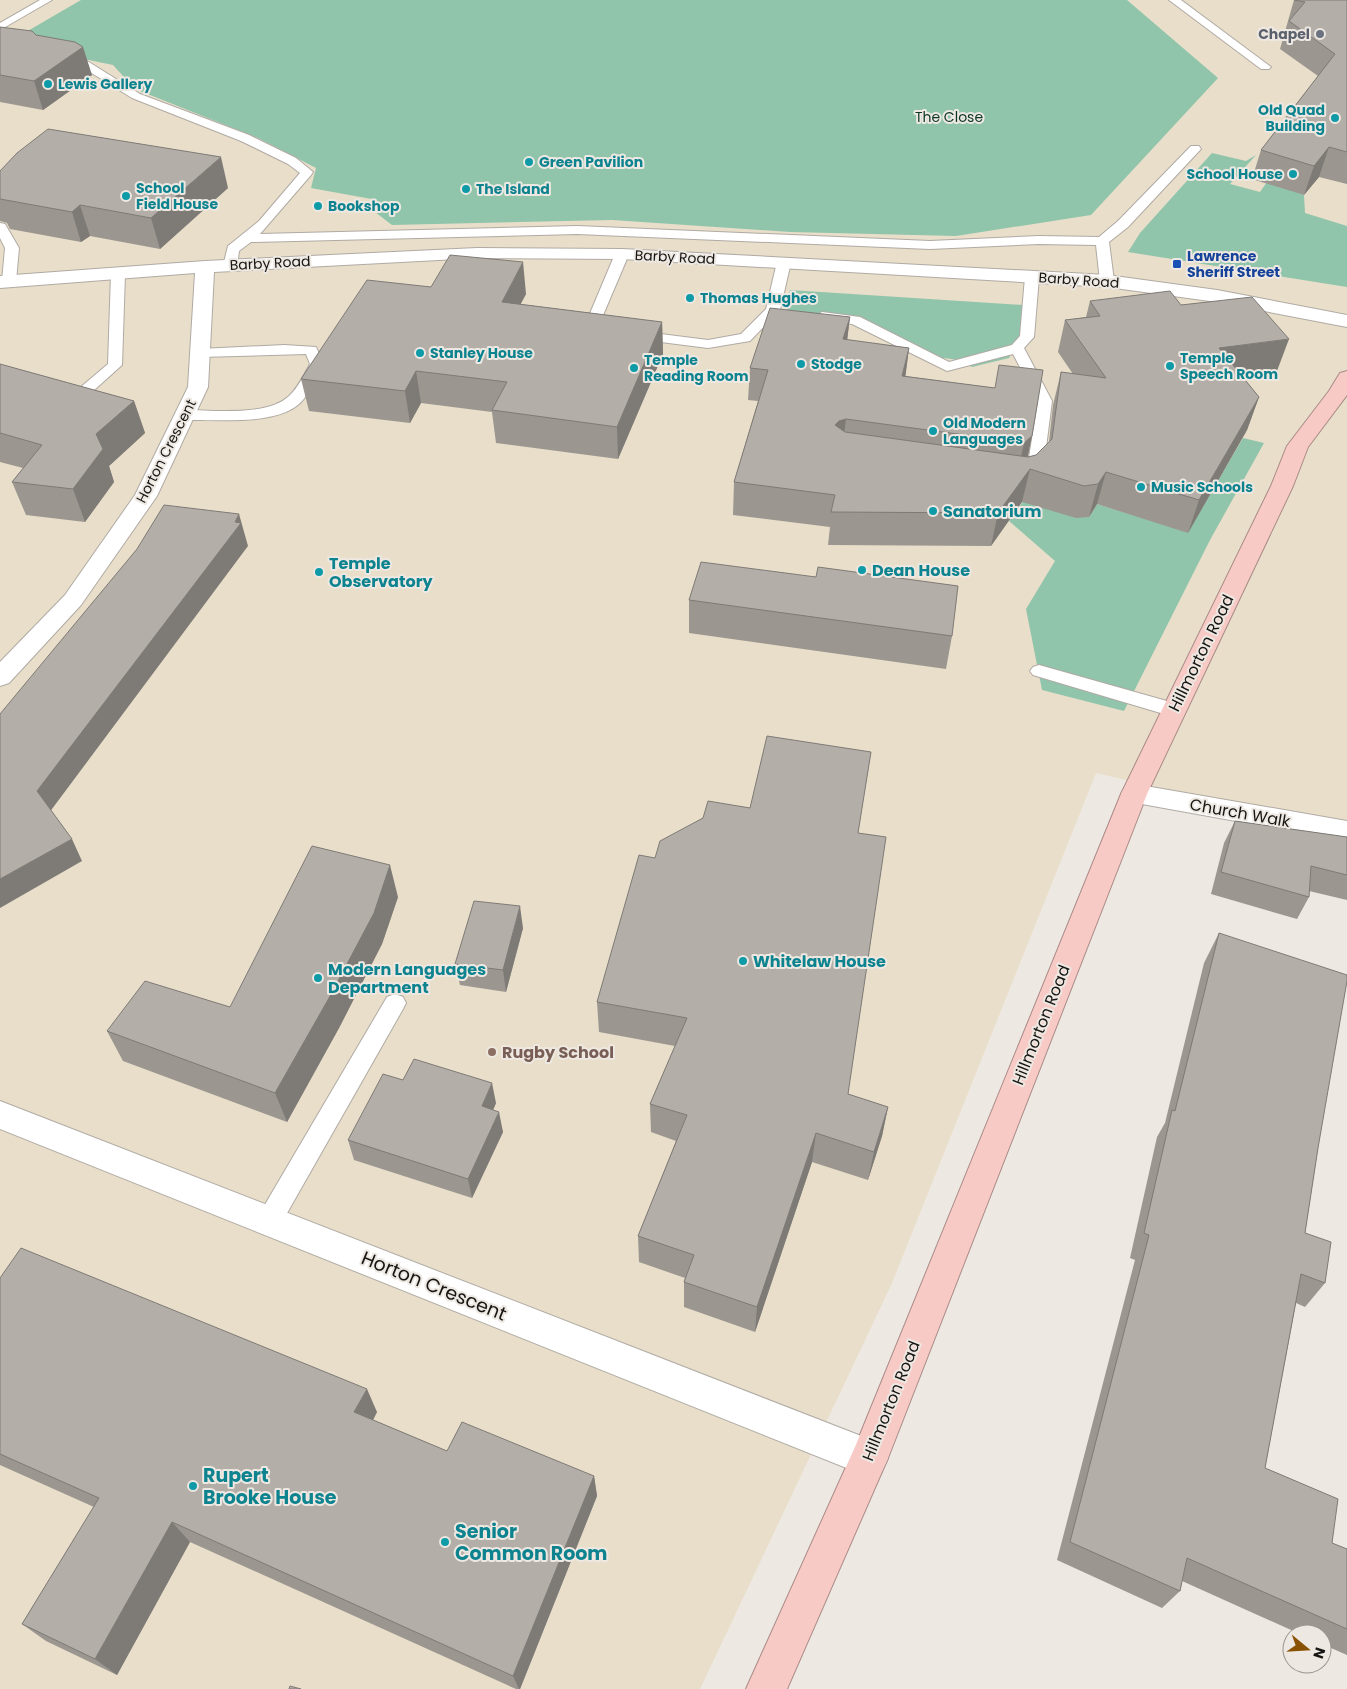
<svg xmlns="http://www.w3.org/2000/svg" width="1347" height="1689" font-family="Poppins,sans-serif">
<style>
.education{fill:#e8dec9}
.green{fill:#90c5ab}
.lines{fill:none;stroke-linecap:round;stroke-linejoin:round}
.lane-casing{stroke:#b0aaa4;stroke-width:2}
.street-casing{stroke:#b0aaa4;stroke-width:2}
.highway-casing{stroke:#a98b87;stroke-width:2}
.lane{fill:#fff;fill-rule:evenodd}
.street{fill:#fff;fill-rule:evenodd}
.highway{fill:#f8cac6;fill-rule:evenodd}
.wall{fill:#9b9690}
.shaded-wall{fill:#7e7a76}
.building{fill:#b4aea8;stroke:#7e7a76}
.worship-dot{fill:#6b7280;stroke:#eee8e2;stroke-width:2}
.culture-dot{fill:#0f9aa8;stroke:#eee8e2;stroke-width:2}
.transit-dot{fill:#1a4fb4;stroke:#eee8e2;stroke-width:2}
.education-dot{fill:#8d6e63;stroke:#eee8e2;stroke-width:2}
.labels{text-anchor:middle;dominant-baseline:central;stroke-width:4;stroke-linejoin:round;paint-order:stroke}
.far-worship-label{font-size:14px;font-weight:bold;fill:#5b616d;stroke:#eee8e2;text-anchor:end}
.far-culture-label{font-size:14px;font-weight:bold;fill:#0d838f;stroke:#eee8e2;text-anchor:start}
.far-park-label{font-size:14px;fill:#0b3626;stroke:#eee8e2}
.far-transit-label{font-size:14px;font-weight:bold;fill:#164399;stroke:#eee8e2;text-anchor:start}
.far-street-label{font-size:14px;fill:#171513;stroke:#eee8e2}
.culture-label{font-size:16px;font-weight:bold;fill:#0d838f;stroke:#eee8e2;text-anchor:start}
.street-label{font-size:16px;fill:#171513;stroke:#eee8e2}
.education-label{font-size:16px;font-weight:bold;fill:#785e54;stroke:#eee8e2;text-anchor:start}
.near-street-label{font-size:19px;fill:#171513;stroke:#eee8e2}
.near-culture-label{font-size:19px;font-weight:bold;fill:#0d838f;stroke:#eee8e2;text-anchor:start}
</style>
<rect width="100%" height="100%" fill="#eee8e2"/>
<polygon class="education" points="0,0 1337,0 1347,2 1347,821 1196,796 1096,773 892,1283 700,1689 0,1689"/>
<g class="green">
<polygon points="81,0 1127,0 1218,78 1091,215 956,236 790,232 612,220 392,225 371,209 377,200 311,188 316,168 258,138 135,89 113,65 7,43"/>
<polygon points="1212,153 1246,161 1256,155 1230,184 1260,192 1267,182 1304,195 1305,213 1347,226 1347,287 1128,252 1140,233"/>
<polygon points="790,290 1023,305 1022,336 1009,358 972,367 958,360 944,358 928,362 847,322 786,315"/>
<polygon points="1243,438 1264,443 1210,540 1124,711 1042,690 1026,609 1055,561 1009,521 1042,476 1089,517 1097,504 1188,532"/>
</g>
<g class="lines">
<g class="lane-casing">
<g id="lane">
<polygon points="40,0 52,0 0,30 0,23"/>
<polygon points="1169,0 1181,0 1271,67 1269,69 1261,69"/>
<polygon points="65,56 84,59 140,94 249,135 296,158 313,172 311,175 260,234 577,226 930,241 1039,236 1099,237 1118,221 1191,146 1199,146 1201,149 1128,227 1109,242 1114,281 1107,285 1100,281 1096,245 1039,244 930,249 577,234 251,242 239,251 237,266 230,270 223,266 228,246 259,221 300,173 288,164 241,141 132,98 77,64 61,61 60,59 61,57"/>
<polygon points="0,223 5,224 19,248 16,281 9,285 2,281 5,248 0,238"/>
<polygon points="622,250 629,254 598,327 605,331 603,334 598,335 585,333 583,330 615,254"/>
<polygon points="784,258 791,262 780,310 750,341 708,348 637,339 632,338 630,335 632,332 637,331 708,340 741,334 766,309 777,262"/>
<polygon points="118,270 125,274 122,365 92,392 82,392 80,389 82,386 108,364 111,274"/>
<path d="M1032,273l7,4 -5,60 -10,11 28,53 -9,70c-5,7 -10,11 -19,8l-2,-3 5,-6 11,-69 -25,-47 -66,17 -95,-47 -30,-4 -7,-4 7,-4 38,5 89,45 63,-17 8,-9 5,-59z"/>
<path d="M284,345l32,2 8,17c-7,13 -14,30 -25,40 -25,22 -83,15 -115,16l-5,-2 -3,-3 3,-3 5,-2c28,0 83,7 105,-14 9,-8 15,-21 21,-32l-4,-10 -106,3 -5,-1 -2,-3 2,-3 5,-1z"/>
<polygon points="1039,665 1181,705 1183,710 1181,715 1174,717 1033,675 1030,671 1033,667"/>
<polygon points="395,994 403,997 406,1003 403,1009 278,1229 269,1232 260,1229 257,1221 260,1213 387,997"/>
</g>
</g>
<g class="street-casing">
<g id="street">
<polygon points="477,248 622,249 1107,275 1217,290 1347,315 1347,327 1217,302 1107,287 622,259 477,258 214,272 208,387 157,496 81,605 9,683 0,686 0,662 65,595 135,495 188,387 195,273 0,288 0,276 205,261"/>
<polygon points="1134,784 1347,821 1347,841 1125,801 1121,794 1125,787"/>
<polygon points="0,1101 869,1439 882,1445 888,1458 882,1471 869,1477 0,1129"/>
</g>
</g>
<g class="highway-casing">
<polygon id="highway" points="1347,371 1347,395 1308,447 1293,486 1147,794 888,1458 787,1689 746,1689 855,1447 1121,794 1271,486 1287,446 1329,391 1340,373"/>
</g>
<use href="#lane" class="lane"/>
<use href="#street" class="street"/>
<use href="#highway" class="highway"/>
</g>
<g class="wall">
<polygon points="1294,0 1347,0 1347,184 1319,177 1304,195 1252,179 1261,150 1318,76 1280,49"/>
<polygon points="0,27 36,35 92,75 43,110 0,102"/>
<polygon points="0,171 228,188 160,249 90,236 81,242 10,229 7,223 0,221 0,222"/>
<polygon points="431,287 526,294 520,304 662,322 663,354 618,459 496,443 492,412 421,403 410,423 309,411 301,379"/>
<polygon points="1090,301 1181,305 1277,371 1242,376 1259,397 1247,430 1188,533 1097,504 1089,517 1076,518 1022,502 991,546 828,545 830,527 733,515 734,482 758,401 748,400 750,368 850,317 847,340 909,348 905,376 995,388 1043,370 1028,457 1036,455 1049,442 1053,405 1061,372 1073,374 1058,352 1065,320 1086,317"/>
<polygon points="0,364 134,401 145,433 109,466 114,482 85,522 26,515 12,482 23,468 0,462"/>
<polygon points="816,577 952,636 946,669 689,633 689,600"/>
<polygon points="871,752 858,833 848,1094 888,1107 882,1136 868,1180 812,1162 755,1332 684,1307 684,1282 685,1278 639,1262 638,1236 676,1141 651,1132 650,1104 675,1046 599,1032 597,1002 655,858 703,818 750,808"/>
<polygon points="1235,821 1347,837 1347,900 1309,891 1309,897 1297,919 1211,894 1224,843"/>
<polygon points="398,897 382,944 339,1028 287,1122 123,1061 107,1031 230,1007"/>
<polygon points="523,928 506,992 460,985 455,964"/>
<polygon points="1219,933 1318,1148 1305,1233 1325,1283 1305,1307 1296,1303 1265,1468 1332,1543 1347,1549 1347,1655 1322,1644 1322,1634 1300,1634 1182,1581 1180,1591 1162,1608 1057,1560 1135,1260 1130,1258 1157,1137 1165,1123 1204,963"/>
<polygon points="403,1080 496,1103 493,1110 503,1132 472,1198 354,1160 348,1140"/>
<polygon points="0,1278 377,1412 373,1420 447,1451 594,1476 597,1496 520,1689 516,1689 190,1542 117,1675 46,1641 22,1624 94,1507 0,1465"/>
</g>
<g class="shaded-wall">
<polygon points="83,47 92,75 43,110 34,81"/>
<polygon points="1329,147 1319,177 1304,195 1314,166"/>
<polygon points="221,157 228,188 160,249 151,218"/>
<polygon points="80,205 90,236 81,242 72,212"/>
<polygon points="523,262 526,294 505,334 502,302"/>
<polygon points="850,317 846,349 843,339"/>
<polygon points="662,322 663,354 618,459 617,427"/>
<polygon points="1289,339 1277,371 1209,380 1219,348"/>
<polygon points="909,348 905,380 902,376"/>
<polygon points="416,371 421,403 410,423 405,391"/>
<polygon points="1259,397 1247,430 1188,533 1199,500"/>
<polygon points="134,401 145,433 109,466 114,482 85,522 73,489 96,434"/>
<polygon points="846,419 842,451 835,425 839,421"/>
<polygon points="1032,436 1025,468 1017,476 1024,443"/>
<polygon points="1030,469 1022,502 991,546 998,513"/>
<polygon points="1106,472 1097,504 1089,517 1098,484"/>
<polygon points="239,514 248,546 49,813 37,791 235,522"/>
<polygon points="72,839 82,861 0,908 0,879"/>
<polygon points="390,865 398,897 382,944 339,1028 287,1122 275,1093"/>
<polygon points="520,906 523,928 506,992 503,970"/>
<polygon points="492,1083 496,1103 486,1126 482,1106"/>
<polygon points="888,1107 882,1136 868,1180 874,1152"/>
<polygon points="499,1112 503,1132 472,1198 468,1179"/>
<polygon points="816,1133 812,1162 755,1332 757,1307"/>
<polygon points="367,1389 377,1412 365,1435 354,1412"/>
<polygon points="594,1476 597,1496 520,1689 519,1689 513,1676"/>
<polygon points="172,1522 190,1542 117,1675 95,1659"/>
</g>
<g class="building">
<polygon points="1294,0 1347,0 1347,152 1329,147 1314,166 1261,150 1335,54 1289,21 1305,2"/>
<polygon points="0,27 32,31 36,35 75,42 83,47 34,81 0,75"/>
<polygon points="48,129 221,157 151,218 80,205 72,212 0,199 0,171 17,153"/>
<polygon points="450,255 523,262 502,302 662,322 617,427 492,410 507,382 416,371 405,391 301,379 367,280 431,287"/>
<polygon points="1170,291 1181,305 1252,297 1289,339 1219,348 1259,397 1199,500 1106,472 1098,484 1084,486 1030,469 998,513 831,512 835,495 734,482 768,370 750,368 770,308 850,317 843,339 909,348 902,376 995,388 999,365 1043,370 1032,436 1024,443 846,419 839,421 835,425 845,432 1028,457 1036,455 1052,439 1061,372 1106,378 1065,320 1100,316 1090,301"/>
<polygon points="0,364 134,401 96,434 103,449 73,489 12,482 42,445 0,433"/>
<polygon points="164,505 239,514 235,522 241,523 37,791 72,839 0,879 0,714 137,549"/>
<polygon points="701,562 816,577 818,567 958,586 952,636 689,600"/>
<polygon points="767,736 871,752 858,833 886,837 848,1094 888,1107 874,1152 816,1133 757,1307 684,1282 694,1255 638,1236 687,1115 650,1104 687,1018 597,1002 639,855 655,858 660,841 703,818 708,801 750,808"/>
<polygon points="1235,821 1347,837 1347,875 1311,866 1309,897 1221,872"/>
<polygon points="312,846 390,865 374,913 329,998 275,1093 107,1031 145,981 230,1007"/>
<polygon points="474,901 520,906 503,970 455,964"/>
<polygon points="1219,933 1347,975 1347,981 1318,1148 1305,1233 1331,1242 1325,1283 1301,1274 1265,1468 1338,1499 1332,1543 1347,1549 1347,1629 1187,1558 1180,1591 1070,1542 1149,1235 1144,1233 1172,1110 1175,1111"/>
<polygon points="414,1059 492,1083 482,1106 499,1112 468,1179 348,1140 383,1074 403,1080"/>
<polygon points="21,1248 367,1389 354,1412 447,1451 462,1422 594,1476 513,1676 172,1522 95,1659 22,1624 99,1498 0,1454 0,1278"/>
<polygon points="290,1686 301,1689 289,1689"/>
</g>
<circle class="worship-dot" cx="1320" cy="34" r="5"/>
<g class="culture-dot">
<circle cx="48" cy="84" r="5"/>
<circle cx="1335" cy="118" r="5"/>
<circle cx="529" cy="162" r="5"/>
<circle cx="1293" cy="174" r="5"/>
<circle cx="466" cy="189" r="5"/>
<circle cx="126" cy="196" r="5"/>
<circle cx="318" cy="206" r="5"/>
<circle cx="690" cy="298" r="5"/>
<circle cx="420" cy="353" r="5"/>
<circle cx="801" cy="364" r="5"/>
<circle cx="1170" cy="366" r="5"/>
<circle cx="634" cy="368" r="5"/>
<circle cx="933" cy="431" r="5"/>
<circle cx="1141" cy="487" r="5"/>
<circle cx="933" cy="511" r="5"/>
<circle cx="862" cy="570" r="5"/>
<circle cx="319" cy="572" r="5"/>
<circle cx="743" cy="961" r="5"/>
<circle cx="318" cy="978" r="5"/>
<circle cx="193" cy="1486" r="5"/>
<circle cx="445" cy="1542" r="5"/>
</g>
<rect class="transit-dot" x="1172" y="259" width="10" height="10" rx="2.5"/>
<circle class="education-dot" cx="492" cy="1052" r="5"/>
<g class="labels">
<g class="far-worship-label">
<text x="1310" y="34">Chapel</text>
</g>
<g class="far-culture-label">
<text x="58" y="84">Lewis Gallery</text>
<text x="1325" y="110" text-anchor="end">Old Quad<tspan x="1325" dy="16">Building</tspan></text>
<text x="539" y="162">Green Pavilion</text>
<text x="1283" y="174" text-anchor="end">School House</text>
<text x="136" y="188">School<tspan x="136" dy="16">Field House</tspan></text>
<text x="476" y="189">The Island</text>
<text x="328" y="206">Bookshop</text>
<text x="700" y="298">Thomas Hughes</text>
<text x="430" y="353">Stanley House</text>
<text x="1180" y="358">Temple<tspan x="1180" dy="16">Speech Room</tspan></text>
<text x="644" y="360">Temple<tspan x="644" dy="16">Reading Room</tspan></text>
<text x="811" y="364">Stodge</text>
<text x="943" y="423">Old Modern<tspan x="943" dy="16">Languages</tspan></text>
<text x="1151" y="487">Music Schools</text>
</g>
<g class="far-park-label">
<text x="949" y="117">The Close</text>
</g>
<g class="far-transit-label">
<text x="1187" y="256">Lawrence<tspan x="1187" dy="16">Sheriff Street</tspan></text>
</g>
<g class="far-street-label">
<text transform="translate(675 257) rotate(3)">Barby Road</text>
<text transform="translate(270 263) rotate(-3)">Barby Road</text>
<text transform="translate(1079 280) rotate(4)">Barby Road</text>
<text transform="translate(166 451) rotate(-63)">Horton Crescent</text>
</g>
<g class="culture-label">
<text x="943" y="511">Sanatorium</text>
<text x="329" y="563">Temple<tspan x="329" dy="18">Observatory</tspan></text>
<text x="872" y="570">Dean House</text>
<text x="753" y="961">Whitelaw House</text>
<text x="328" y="969">Modern Languages<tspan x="328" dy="18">Department</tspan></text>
</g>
<g class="street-label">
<text transform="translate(1201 653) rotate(-64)">Hillmorton Road</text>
<text transform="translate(1240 813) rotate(10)">Church Walk</text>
<text transform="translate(1041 1025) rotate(-68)">Hillmorton Road</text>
<text transform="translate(891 1401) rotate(-68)">Hillmorton Road</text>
</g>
<g class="education-label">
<text x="502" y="1052">Rugby School</text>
</g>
<g class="near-street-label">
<text transform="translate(434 1286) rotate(22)">Horton Crescent</text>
</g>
<g class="near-culture-label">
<text x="203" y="1475">Rupert<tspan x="203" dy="22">Brooke House</tspan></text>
<text x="455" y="1531">Senior<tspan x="455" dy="22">Common Room</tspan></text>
</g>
</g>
<g transform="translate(1307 1649) rotate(108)"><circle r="24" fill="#eee8e2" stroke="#98948f"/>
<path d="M0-4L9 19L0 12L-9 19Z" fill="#895202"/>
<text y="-8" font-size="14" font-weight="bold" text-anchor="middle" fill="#171513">N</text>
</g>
</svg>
